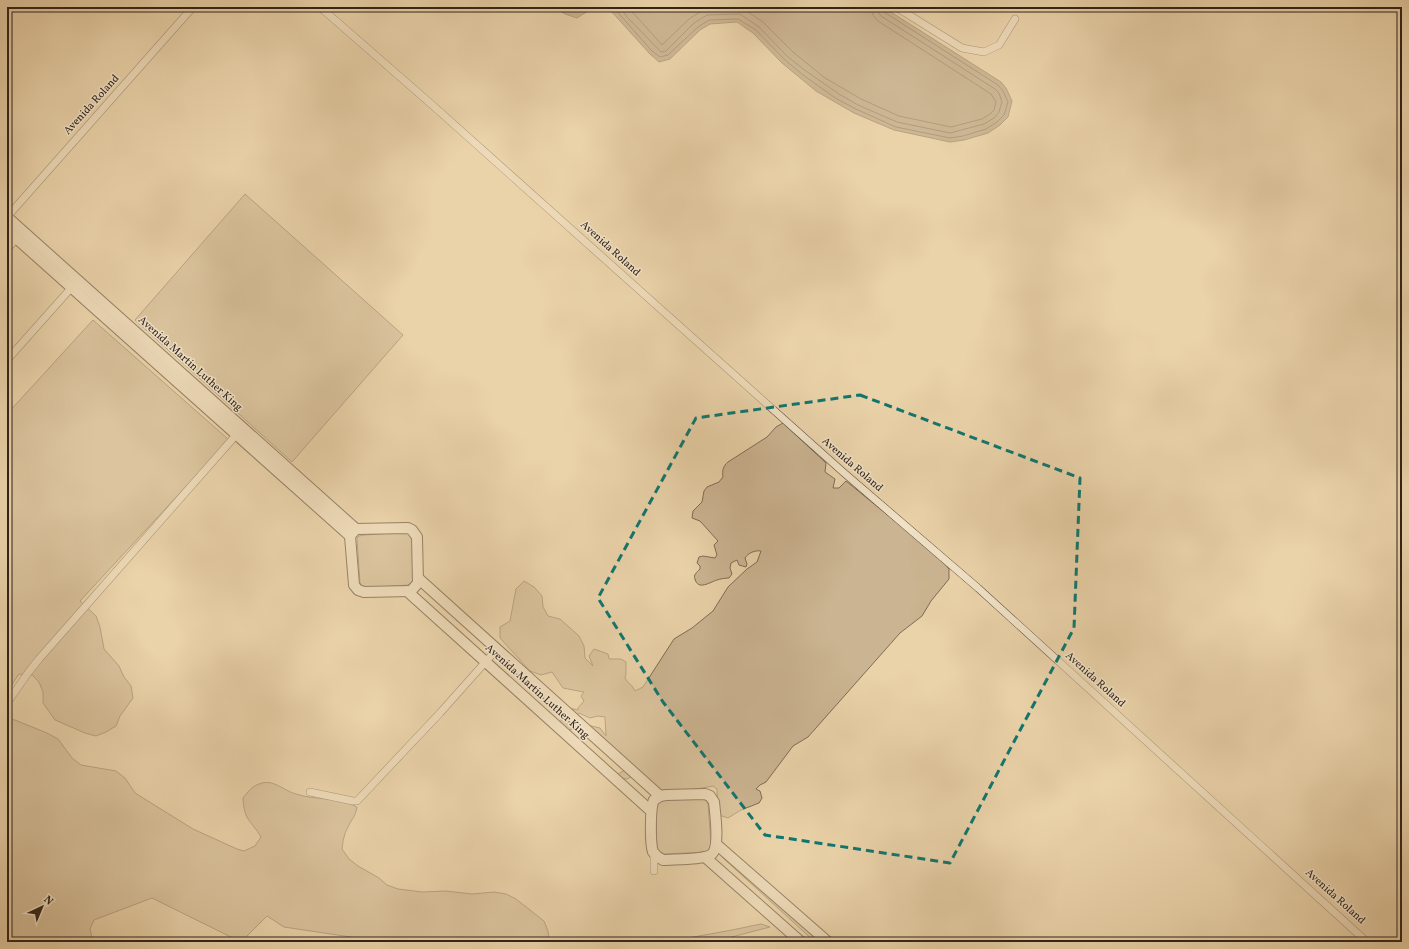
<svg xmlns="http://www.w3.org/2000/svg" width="1409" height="949" font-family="Vollkorn,serif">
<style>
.green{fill:#cbb491;stroke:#7e6c56}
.water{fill:#ab9678;stroke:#7a6852}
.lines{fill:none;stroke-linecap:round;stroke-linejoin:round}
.shore{stroke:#6e5c49;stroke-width:1}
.minor-casing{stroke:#5f4f3e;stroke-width:8}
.secondary-casing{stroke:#31231a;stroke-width:12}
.minor{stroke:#f1e2c7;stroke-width:7}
.secondary{stroke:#f1e2c7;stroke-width:10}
.marked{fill:none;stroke:#0f766e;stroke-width:3;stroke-dasharray:8 5;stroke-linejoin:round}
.labels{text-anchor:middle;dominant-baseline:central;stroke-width:3;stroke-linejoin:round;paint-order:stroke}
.street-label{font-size:11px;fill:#31231a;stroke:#f1e2c7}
</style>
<rect width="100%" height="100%" fill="#ead2a9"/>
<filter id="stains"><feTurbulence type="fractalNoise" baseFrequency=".005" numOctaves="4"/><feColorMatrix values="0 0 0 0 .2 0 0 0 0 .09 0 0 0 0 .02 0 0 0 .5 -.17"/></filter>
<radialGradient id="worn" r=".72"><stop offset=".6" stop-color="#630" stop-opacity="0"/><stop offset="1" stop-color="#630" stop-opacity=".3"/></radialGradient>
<g class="green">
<polygon points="245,194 403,335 292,462 135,320"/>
<polygon points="93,320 229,440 80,601 96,616 100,627 104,649 119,666 124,677 131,686 133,698 120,716 116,726 106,732 96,736 85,733 55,720 43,703 43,692 39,682 32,675 21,674 18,675 7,693 7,414"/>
<path d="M783,423l43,40 -1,9 10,7 -2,9h6l7,-7 92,75 11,13v10l-18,22 -9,15 -22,17 -92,104 -15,9 -27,36 -6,3 -4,4 4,2 2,7 -3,5 -18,7 -13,8 -9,-3 -1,-6 -1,-20 -4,-3c-17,4 -35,4 -53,7l-27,-17 -6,3 -6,-1 -3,-4 9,-5 -40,-44 13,3 6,8 -1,-19 -7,-1 -8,2 -11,-5 -4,5 -2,11 -6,1 -8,-6 4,-7 -2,-4 8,-5 9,2v-2l6,-7 -3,-5 3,-4 -21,-4 -11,-16 -11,3 -11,-4 -30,-33v-11l10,-6 6,-32 8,-8 10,6 8,9 1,11 5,9 12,3 19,17 5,10 1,12 8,8 -4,-10 5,-7 14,5 1,5h12l5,3v12l-1,4c2,5 8,7 10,13l8,-4 31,-48 18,-11 21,-17 15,-24 19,-18 10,-7 4,-11c-6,-1 -13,2 -16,7l2,6 -1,3 -7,-2 -2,-5 -6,3 -1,5 2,6 -3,4c-4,0 -9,1 -12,2 -7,2 -19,11 -22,-1 -2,-4 2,-7 5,-10v-3l-3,-3 2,-6 4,-1 12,2 2,-3 -3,-10 4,-4 -18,-20 -8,-3 1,-7 9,-9 2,-11 3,-4 12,-5 4,-5c-1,-6 0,-11 5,-15l39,-25 9,-10z"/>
<polygon points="407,532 413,537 413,581 408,585 364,588 360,583 357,539 359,536 365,535"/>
<path d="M7,719l8,1 32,13 11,6 14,19 9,7 35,6 9,7 10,15 58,36 44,20 7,2 11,-5 6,-9c-10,-17 -17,-16 -18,-39 4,-5 9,-12 16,-14 14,-6 25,7 37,10 21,7 41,2 61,13 -2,11 -5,11 -9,20 -4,7 -5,14 -6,22l7,10 9,7 21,12 8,7 11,4 24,3 24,-1 26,3 22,-2 12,2 10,5 28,22 4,10 1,7 25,4h-214l-9,-5 -67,-10 -17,-11 -26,26 -89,-44 -58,22 -4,9 3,13h-86z"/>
<polygon points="701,799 705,800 708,804 711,845 708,852 664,854 659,851 657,847 655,806 661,800"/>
<polygon points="725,853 824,942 815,942 722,857"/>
<polygon points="761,924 770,927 728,938 706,942 666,942 732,930"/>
</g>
<g class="water">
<polygon points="553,7 594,7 577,18 565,14"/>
<polygon points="606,7 883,7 1001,82 1006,88 1012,101 1008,117 1000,125 988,133 964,140 950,142 894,130 854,113 816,91 782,63 753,33 737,22 710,24 700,30 670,59 659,62 650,54 611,11"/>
</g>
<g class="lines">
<g class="shore">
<polyline points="613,7 652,51 660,57 668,55 698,27 709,20 738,19 756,30 785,60 803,75 837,99 856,109 896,127 950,138 963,136 986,129 997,122 1004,115 1008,102 1003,91 998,85 884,12 882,7"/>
<polyline points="620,7 627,17 661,52 666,51 694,23 707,15 740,14 759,27 788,57 806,71 839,94 858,105 897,122 950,133 984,124 994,118 999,112 1002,102 999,93 995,89 881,16 878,12 877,7"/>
<polyline points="628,7 662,45 690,18 704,10 740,8 745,10 763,22 793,52 825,78 861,99 899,116 951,127 982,119 990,114 994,110 996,102 991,94 878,21 873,15 871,7"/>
</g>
<g class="minor-casing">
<g id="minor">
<polyline points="320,7 430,103 843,472 978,588 1367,942"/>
<polyline points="896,7 962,48 984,52 999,45 1015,19"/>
<polyline points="7,217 193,7"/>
<polyline points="7,249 16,239"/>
<polyline points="7,360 72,287"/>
<polyline points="7,703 28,673 39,659 237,434"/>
<polyline points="310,792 353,801 357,801 440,713 497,649"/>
<polyline points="654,871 654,854"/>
</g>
</g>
<g class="secondary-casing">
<g id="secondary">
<polyline points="7,217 356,529"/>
<polyline points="7,230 350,536"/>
<polygon points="408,528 412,530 417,537 418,583 411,591 364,592 358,590 354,585 350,536 356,529"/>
<polyline points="418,578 660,796"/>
<polyline points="407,591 651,811"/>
<path d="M705,794l5,2 4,6c1,11 6,44 -2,52 -7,6 -38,5 -49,6 -4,-2 -7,-4 -10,-8 -3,-8 -3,-45 1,-52l6,-4 6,-1z"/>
<polyline points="716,844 828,942"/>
<polyline points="705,857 801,942"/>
</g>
</g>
<use href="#minor" class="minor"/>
<use href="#secondary" class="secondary"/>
</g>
<path d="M0 0H1409V949H0ZM860,395l220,83 -6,150 -124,235 -185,-28 -102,-133 -65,-104 98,-180z" fill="#ead2a9" fill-opacity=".55" fill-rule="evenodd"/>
<path class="marked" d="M860,395l220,83 -6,150 -124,235 -185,-28 -102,-133 -65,-104 98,-180z"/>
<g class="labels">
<g class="street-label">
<text transform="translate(92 105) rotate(-48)">Avenida Roland</text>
<text transform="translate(610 249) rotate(42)">Avenida Roland</text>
<text transform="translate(190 364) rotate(42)">Avenida Martin Luther King</text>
<text transform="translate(852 465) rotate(41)">Avenida Roland</text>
<text transform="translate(1095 680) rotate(42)">Avenida Roland</text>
<text transform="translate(537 692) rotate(42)">Avenida Martin Luther King</text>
<text transform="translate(1335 897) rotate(42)">Avenida Roland</text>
</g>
</g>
<rect width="1409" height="949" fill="none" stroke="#ead2a9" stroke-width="24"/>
<rect x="8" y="8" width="1393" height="933" fill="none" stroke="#31231a" stroke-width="2"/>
<rect x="12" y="12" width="1385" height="925" fill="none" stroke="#31231a"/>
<g transform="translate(42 907) rotate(44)" stroke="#f1e2c7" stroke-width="3" paint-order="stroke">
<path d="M0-3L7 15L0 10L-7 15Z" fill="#31231a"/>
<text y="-6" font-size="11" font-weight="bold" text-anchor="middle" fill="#31231a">N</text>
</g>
<rect width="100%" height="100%" filter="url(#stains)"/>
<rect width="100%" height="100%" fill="url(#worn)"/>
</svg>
